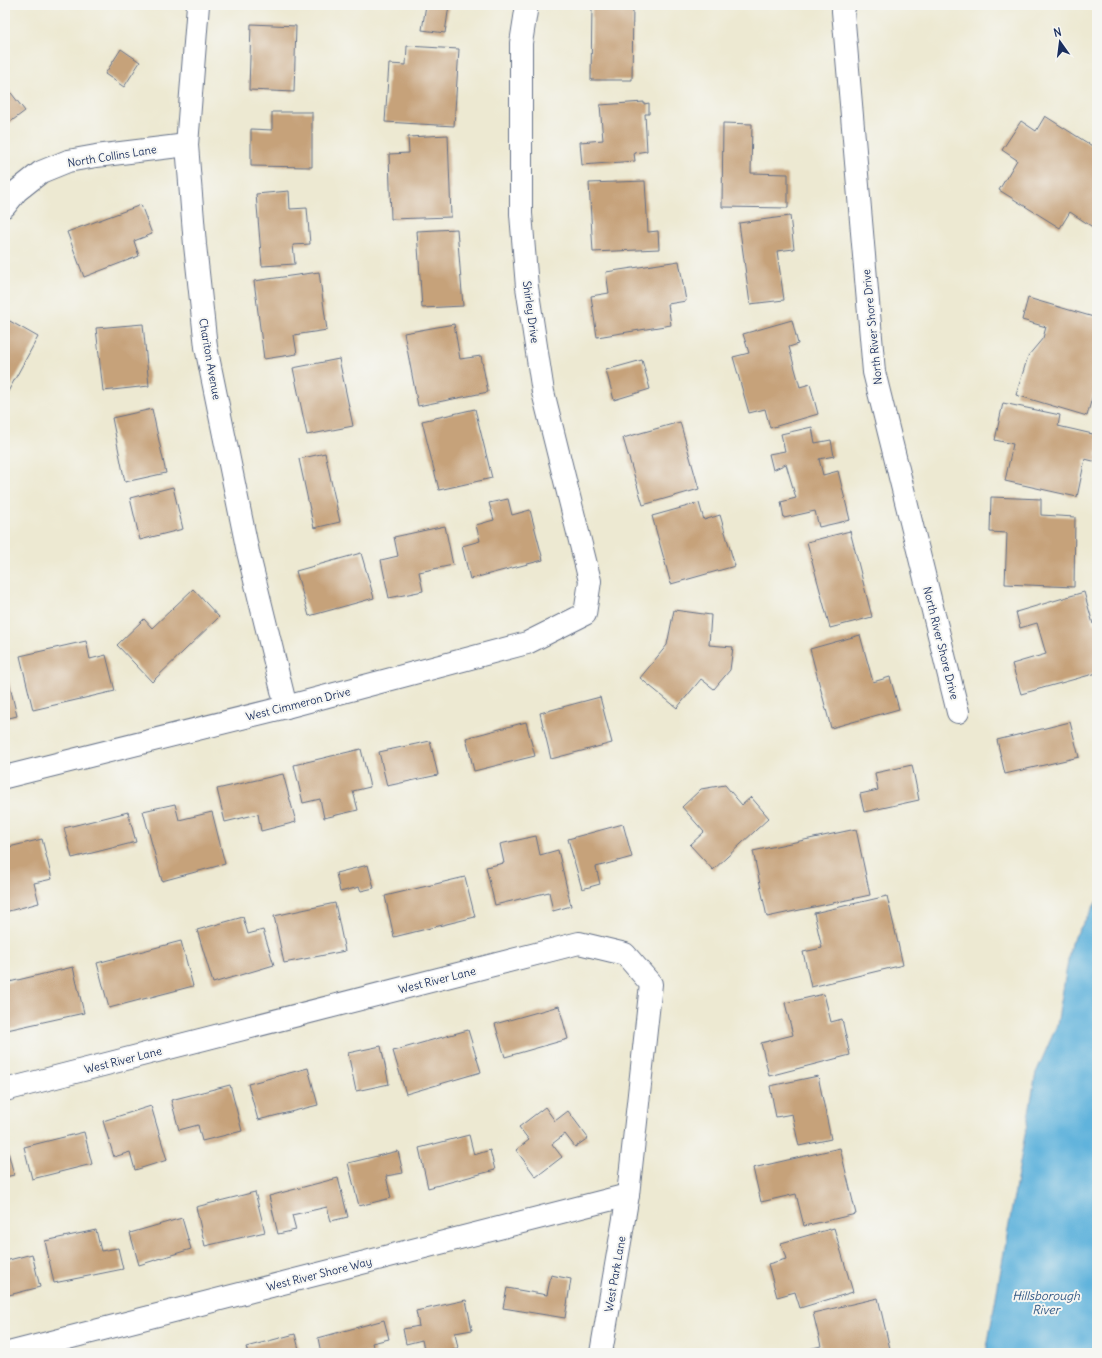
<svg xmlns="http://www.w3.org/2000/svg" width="1102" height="1358" font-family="Delius,sans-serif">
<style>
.water{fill:#61b3dc;stroke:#3e719d}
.building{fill:#c6a27a}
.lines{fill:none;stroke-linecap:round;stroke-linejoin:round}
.minor-casing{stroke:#647087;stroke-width:24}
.minor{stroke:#fff;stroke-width:22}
.labels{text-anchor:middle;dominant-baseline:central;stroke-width:4;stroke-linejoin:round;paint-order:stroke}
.street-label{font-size:11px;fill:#1b2f5e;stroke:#f6f6f2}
.water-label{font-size:12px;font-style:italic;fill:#305784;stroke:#f6f6f2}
</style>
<rect width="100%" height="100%" fill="#f6f6f2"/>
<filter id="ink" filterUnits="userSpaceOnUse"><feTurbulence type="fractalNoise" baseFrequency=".025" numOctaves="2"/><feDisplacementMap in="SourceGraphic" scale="8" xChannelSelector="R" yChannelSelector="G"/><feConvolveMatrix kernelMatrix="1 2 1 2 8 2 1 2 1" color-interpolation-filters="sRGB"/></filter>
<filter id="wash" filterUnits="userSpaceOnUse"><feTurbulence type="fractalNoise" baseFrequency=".012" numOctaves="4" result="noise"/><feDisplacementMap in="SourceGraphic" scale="16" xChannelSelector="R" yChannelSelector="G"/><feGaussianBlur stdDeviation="0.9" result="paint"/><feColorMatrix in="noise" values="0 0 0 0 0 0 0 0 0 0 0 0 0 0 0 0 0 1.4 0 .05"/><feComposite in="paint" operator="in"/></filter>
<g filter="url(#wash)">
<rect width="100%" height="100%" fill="#ede9d2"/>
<polygon class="water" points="1097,901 1097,1353 986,1353 1036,1073 1057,1025 1071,943"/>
<g id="blocks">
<g class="building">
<polygon points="265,5 306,5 305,10 264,6"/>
<polygon points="426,5 449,5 445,33 422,30"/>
<polygon points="592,5 633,5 632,80 591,80"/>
<polygon points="251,24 296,26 294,92 249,90"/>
<polygon points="407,46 459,49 454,126 385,122 389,64 406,65"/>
<polygon points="121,49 140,62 124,87 105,74"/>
<polygon points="5,85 25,111 5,126"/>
<polygon points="644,102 644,104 649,103 649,114 645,114 647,151 634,153 635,161 582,165 580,142 603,140 600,105"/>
<polygon points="272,112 312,112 312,167 251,166 251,129 272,130"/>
<polygon points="1045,116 1097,149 1097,230 1070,212 1060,228 999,190 1017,160 1002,150 1021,121 1036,131"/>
<polygon points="723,123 752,124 751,173 788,174 788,208 722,207"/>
<polygon points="448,135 451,217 391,219 389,154 409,153 408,137"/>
<polygon points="645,181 648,232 658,231 659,249 593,252 589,183"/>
<polygon points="289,191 290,209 307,208 310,244 293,245 295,264 262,266 256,194"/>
<polygon points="141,205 152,234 134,241 139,256 84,277 67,232"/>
<polygon points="790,216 794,249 777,251 784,300 750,304 739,223"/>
<polygon points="457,229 463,306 422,308 417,231"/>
<polygon points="679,261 686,301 668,304 671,325 597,337 591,296 609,293 606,272"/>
<polygon points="319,272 327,330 294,335 297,354 264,359 254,281"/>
<polygon points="1028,298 1097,318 1097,380 1087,416 1016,395 1028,356 1043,338 1046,327 1022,320"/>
<polygon points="8,320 38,337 5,397 5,325"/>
<polygon points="792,320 798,344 789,347 800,387 810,384 818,414 770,428 765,409 749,413 733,357 749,353 743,334"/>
<polygon points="143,324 149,386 103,391 96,328"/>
<polygon points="454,324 460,359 481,356 488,392 418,406 404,333"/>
<polygon points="339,359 353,426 307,435 293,368"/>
<polygon points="642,360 650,389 614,400 606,370"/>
<polygon points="1003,403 1060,415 1058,426 1097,435 1097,462 1085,459 1077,497 1005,481 1013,444 995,440"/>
<polygon points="152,409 166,473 125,482 112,418"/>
<polygon points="475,409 492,478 439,490 422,421"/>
<polygon points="680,422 699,489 643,505 623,438"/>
<polygon points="812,427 815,443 831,440 834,456 819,459 823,475 838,471 850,520 819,527 815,511 784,518 781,502 796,498 786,464 773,470 769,454 785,451 781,434"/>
<polygon points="325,453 340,522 314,528 299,459"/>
<polygon points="173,487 183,529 140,540 130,498"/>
<polygon points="991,497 1041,499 1041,515 1075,517 1074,587 1005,584 1007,533 990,532"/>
<polygon points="508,499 512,515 530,510 543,560 470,579 462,546 480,541 476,525 494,520 489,503"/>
<polygon points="699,503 704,520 720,515 735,566 671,584 652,516"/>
<polygon points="445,526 453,565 419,572 423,591 389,598 381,560 398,556 394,537"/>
<polygon points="850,531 872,617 830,628 807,542"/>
<polygon points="361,553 374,598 309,616 296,571"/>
<polygon points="193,589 219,617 152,682 117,645 144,619 152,628"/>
<polygon points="1084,592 1093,624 1097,622 1097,673 1021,694 1012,664 1046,654 1037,623 1020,628 1016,612"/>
<polygon points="674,610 711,615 709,645 733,647 730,670 714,689 701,679 677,708 640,678 667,645"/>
<polygon points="860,635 873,682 890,677 899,709 831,728 810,649"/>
<polygon points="86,641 90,659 106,655 115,691 33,710 20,656"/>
<polygon points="5,665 17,716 5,719"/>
<polygon points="600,697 612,743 551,759 540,713"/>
<polygon points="526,722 535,756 474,771 466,738"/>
<polygon points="1070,722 1079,757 1005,774 997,740"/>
<polygon points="430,741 438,775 387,786 379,752"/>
<polygon points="361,749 370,787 353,791 358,810 324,818 320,799 303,803 294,765"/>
<polygon points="912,765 919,800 864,812 860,794 878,790 875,773"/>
<polygon points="283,774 296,822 261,831 258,814 225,822 217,789"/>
<polygon points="725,785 742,805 751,797 769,818 713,870 690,845 704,832 682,807 701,789"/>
<polygon points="175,804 179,820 212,812 225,864 162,881 143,811"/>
<polygon points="128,812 136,842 72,858 64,828"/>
<polygon points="623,824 632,857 596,867 600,884 582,889 568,839"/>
<polygon points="856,829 870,895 767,917 753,851"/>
<polygon points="536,836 540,855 558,850 571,906 553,911 549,892 495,905 486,867 504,863 500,844"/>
<polygon points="42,839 52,879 34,883 39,903 5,912 5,848"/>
<polygon points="368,865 374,888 361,891 359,887 340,892 336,873"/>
<polygon points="465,877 475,917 394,937 385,896"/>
<polygon points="887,896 903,965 811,987 803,952 822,948 814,913"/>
<polygon points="335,903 345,951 284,963 274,916"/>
<polygon points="243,917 248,934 263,930 274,965 213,983 197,930"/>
<polygon points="181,941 193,986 109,1008 97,963"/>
<polygon points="73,967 84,1013 7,1030 5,1021 5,983"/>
<polygon points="824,994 831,1022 842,1019 850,1055 769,1076 761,1043 793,1035 785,1003"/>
<polygon points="559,1006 568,1039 505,1057 495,1024"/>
<polygon points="468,1030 481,1072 406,1094 393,1051"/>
<polygon points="381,1046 389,1084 356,1091 348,1053"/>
<polygon points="308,1068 318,1105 258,1120 248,1084"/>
<polygon points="818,1076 831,1139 799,1146 792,1114 776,1117 770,1086"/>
<polygon points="230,1085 242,1131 202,1141 198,1125 179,1130 171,1100"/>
<polygon points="151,1106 167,1160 135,1170 130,1152 114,1157 103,1121"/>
<polygon points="545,1107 555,1121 568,1111 588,1138 575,1147 565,1134 552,1144 562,1157 536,1177 516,1150 529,1140 519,1127"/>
<polygon points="84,1132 92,1164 32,1179 24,1147"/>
<polygon points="469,1135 474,1155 490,1150 495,1170 428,1188 419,1148"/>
<polygon points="5,1140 14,1175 5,1177"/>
<polygon points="840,1148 856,1214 804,1226 796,1194 761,1202 753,1168"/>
<polygon points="398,1151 403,1173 386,1176 391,1198 359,1206 348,1163"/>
<polygon points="338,1178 348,1217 331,1221 327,1207 292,1215 296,1230 278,1234 269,1196"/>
<polygon points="255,1192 265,1232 205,1246 196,1207"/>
<polygon points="182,1218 191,1249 139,1265 130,1233"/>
<polygon points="834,1228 853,1292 800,1308 795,1292 777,1297 768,1264 786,1259 781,1243"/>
<polygon points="96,1230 101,1251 118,1248 123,1269 54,1283 45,1241"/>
<polygon points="32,1254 40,1287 5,1296 5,1261"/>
<polygon points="551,1275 571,1279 565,1318 503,1308 507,1288 547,1295"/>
<polygon points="878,1298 891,1353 792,1353 821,1346 813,1313"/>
<polygon points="466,1300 472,1330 455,1333 458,1348 433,1353 425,1353 422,1340 406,1344 403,1329 419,1326 416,1311"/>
<polygon points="384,1320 389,1339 372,1343 375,1353 321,1353 318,1338"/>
<polygon points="295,1334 300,1353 248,1353 246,1347"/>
</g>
</g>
</g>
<g filter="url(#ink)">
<use href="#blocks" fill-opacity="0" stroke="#647087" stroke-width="1"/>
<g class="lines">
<g class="minor-casing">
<g id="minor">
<polyline points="198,5 187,145 195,245 206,347 248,552 286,707"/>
<polyline points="845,5 843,11 874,372 958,712"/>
<polyline points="5,206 17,191 41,172 68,161 96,156 187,145"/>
<polyline points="5,777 286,707 527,643 585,614 590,581 543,392 527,287 521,214 521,43 527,5"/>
<polyline points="5,1090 579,943 625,954 651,984 628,1195 601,1353"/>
<polyline points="9,1353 628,1195"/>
</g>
</g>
<use href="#minor" class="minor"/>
</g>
</g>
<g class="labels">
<g class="street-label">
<text transform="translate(112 156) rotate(-9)">North Collins Lane</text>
<text transform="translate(531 312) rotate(82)">Shirley Drive</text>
<text transform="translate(872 327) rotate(-96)">North River Shore Drive</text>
<text transform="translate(210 359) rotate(80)">Chariton Avenue</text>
<text transform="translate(941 643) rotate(76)">North River Shore Drive</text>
<text transform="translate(298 704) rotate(-14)">West Cimmeron Drive</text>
<text transform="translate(437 980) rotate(-14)">West River Lane</text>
<text transform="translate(123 1060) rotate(-14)">West River Lane</text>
<text transform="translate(319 1274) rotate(-14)">West River Shore Way</text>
<text transform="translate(615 1274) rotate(-80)">West Park Lane</text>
</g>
<g class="water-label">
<text x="1046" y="1295">Hillsborough<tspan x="1046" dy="14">River</tspan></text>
</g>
</g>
<rect width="1102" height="1358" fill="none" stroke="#f6f6f2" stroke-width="20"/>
<g transform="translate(1060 42) rotate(346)" stroke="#f6f6f2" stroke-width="3" paint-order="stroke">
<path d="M0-3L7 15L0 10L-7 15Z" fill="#1b2f5e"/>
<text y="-6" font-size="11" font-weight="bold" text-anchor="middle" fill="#1b2f5e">N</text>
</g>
</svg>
